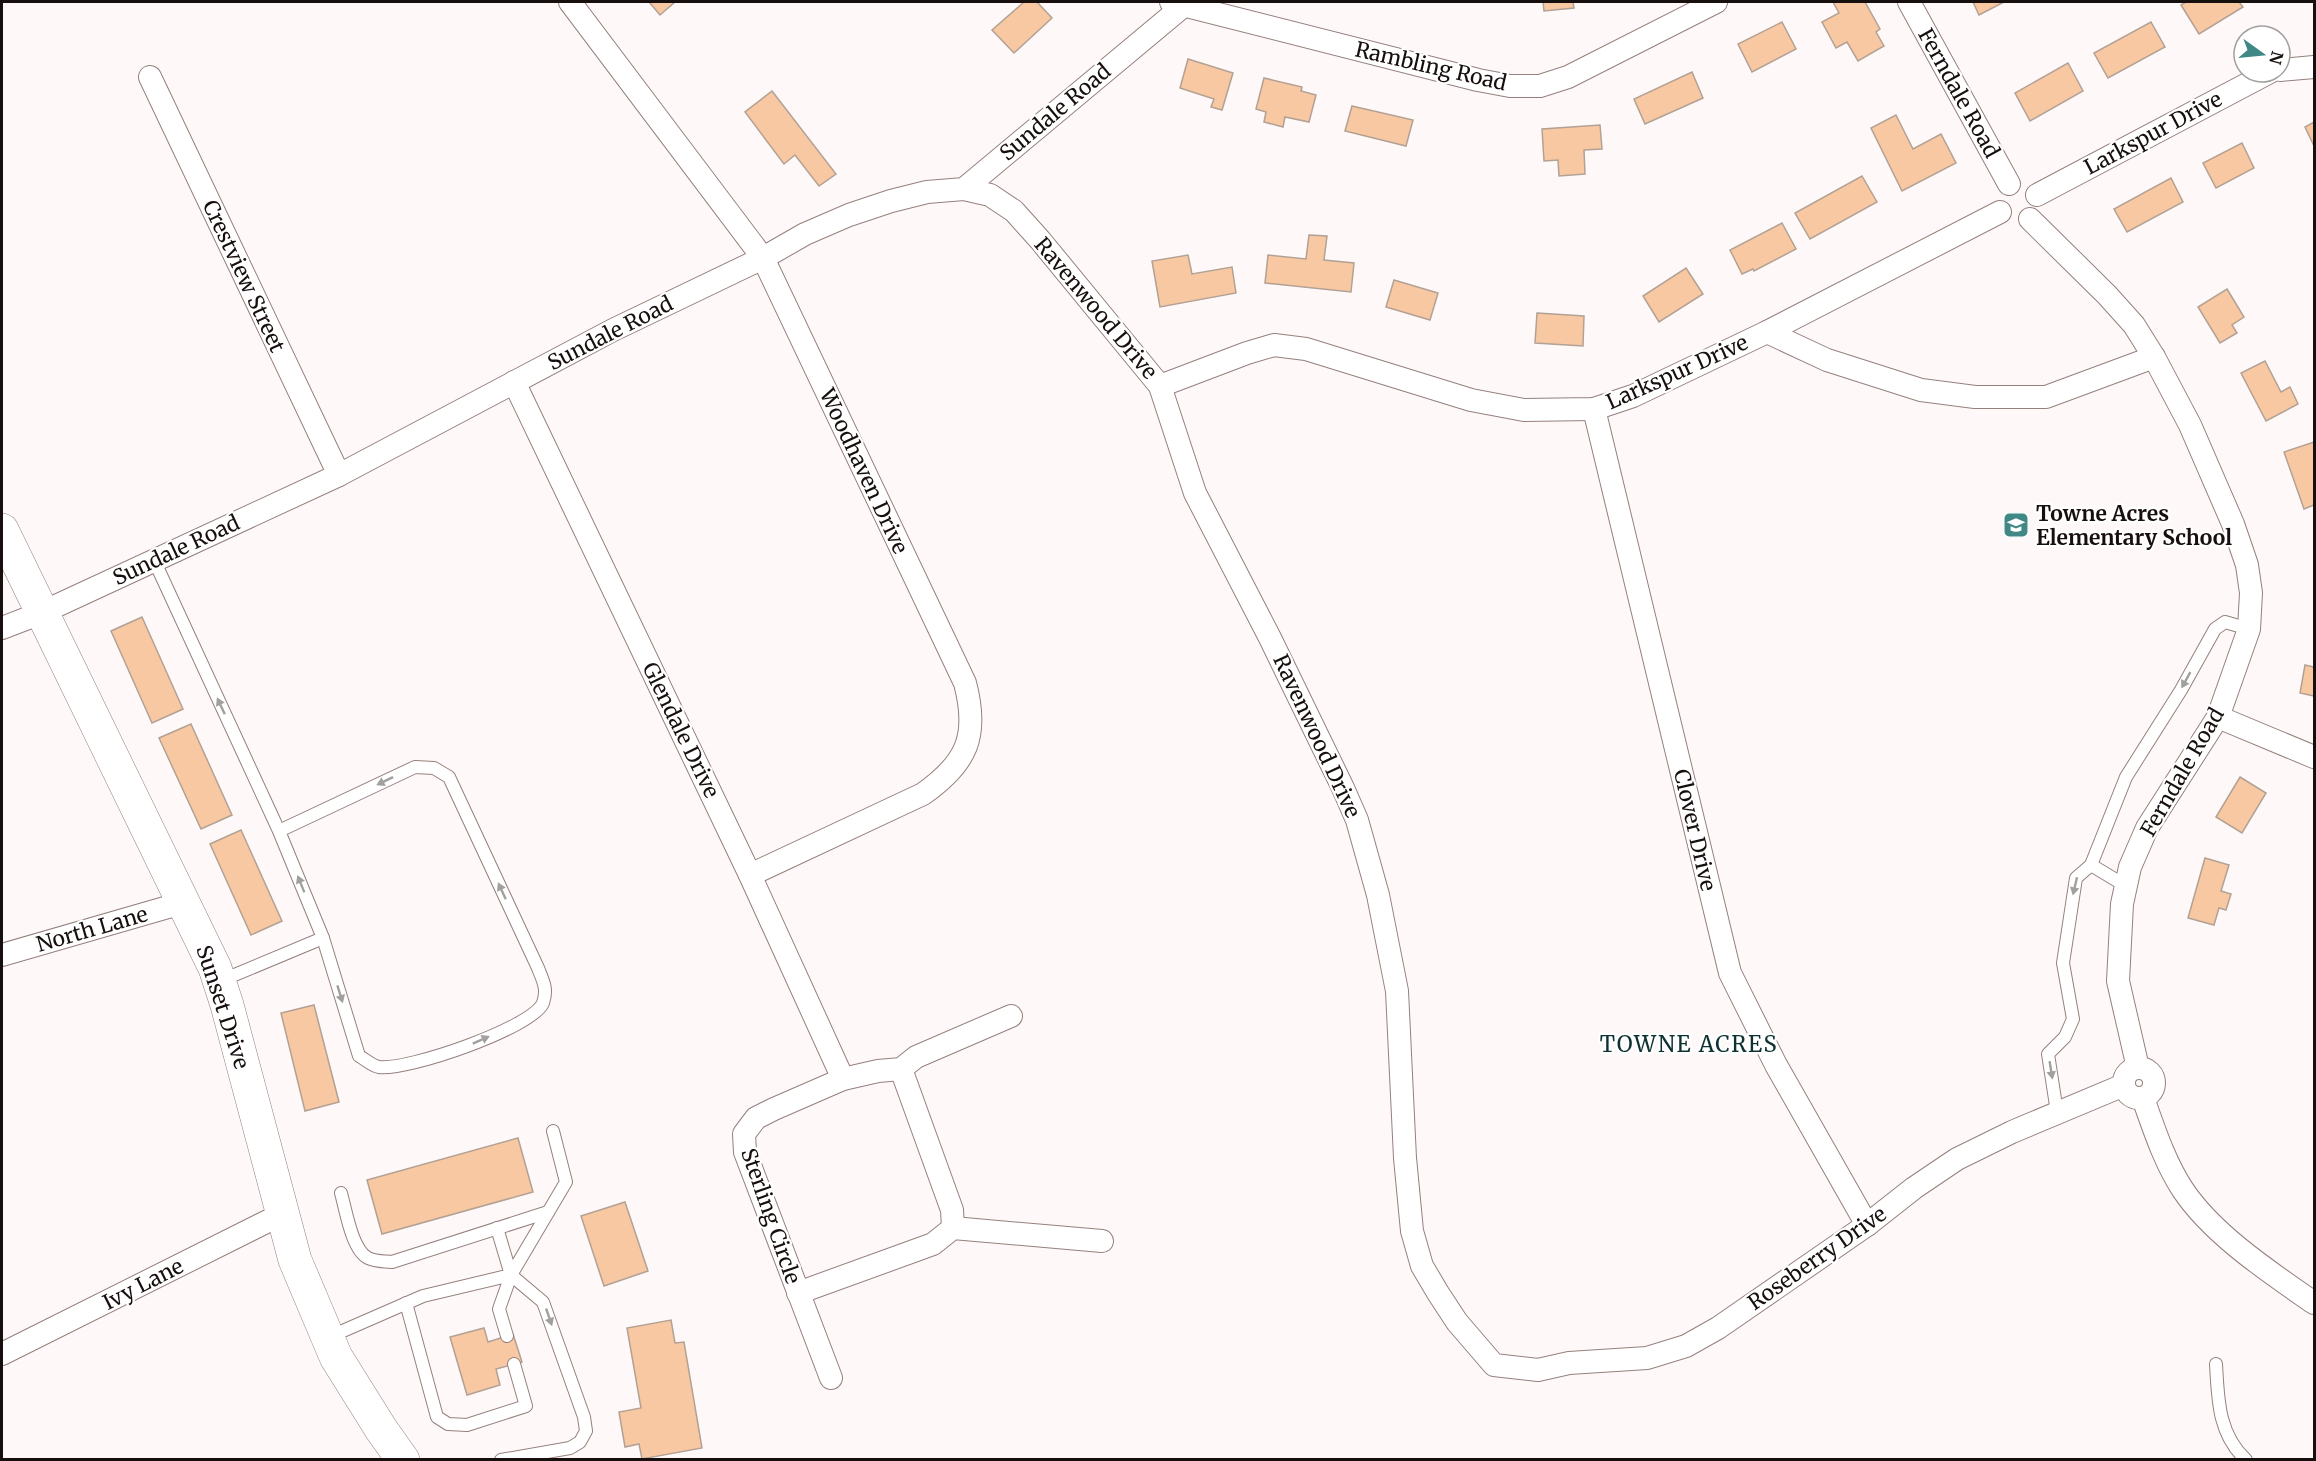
<svg xmlns="http://www.w3.org/2000/svg" width="2316" height="1461" font-family="Merriweather,serif">
<style>
.building{fill:#f8c8a2;stroke:#b2a194;stroke-width:1.5}
.lines{fill:none;stroke-linecap:round;stroke-linejoin:round}
.service-casing{stroke:#95807d;stroke-width:14}
.minor-casing{stroke:#95807d;stroke-width:24}
.secondary-casing{stroke:#95807d;stroke-width:34}
.service{stroke:#fff;stroke-width:12}
.minor{stroke:#fff;stroke-width:22}
.secondary{stroke:#fff;stroke-width:33}
.oneway{fill:#a29f9f}
.labels{text-anchor:middle;dominant-baseline:central;stroke-width:4.5;stroke-linejoin:round;paint-order:stroke}
.street-label{font-size:21px;fill:#170f0e;stroke:#fff}
.poi-label{font-size:21px;font-weight:bold;fill:#170f0e;stroke:#fff;text-anchor:start}
.neighbourhood-label{font-size:22px;letter-spacing:1.5px;fill:#0e3231;stroke:#fff}
</style>
<rect width="100%" height="100%" fill="#fef9f8"/>
<g class="building">
<polygon points="649,2 675,2 660,15"/>
<polygon points="1024,2 1037,2 1052,18 1014,53 992,30"/>
<polygon points="1543,2 1573,2 1574,8 1544,11"/>
<polygon points="1833,2 1865,2 1880,29 1876,32 1884,46 1858,61 1847,42 1836,48 1822,22 1839,13"/>
<polygon points="1973,2 2004,2 1979,15"/>
<polygon points="2186,2 2239,2 2243,7 2199,34 2181,5"/>
<polygon points="1782,22 1796,49 1752,72 1738,44"/>
<polygon points="2151,22 2165,47 2108,78 2094,53"/>
<polygon points="1188,59 1233,73 1222,110 1211,107 1214,99 1180,88"/>
<polygon points="2068,63 2083,91 2030,121 2015,93"/>
<polygon points="1692,72 1703,98 1645,124 1634,99"/>
<polygon points="1264,78 1302,87 1301,91 1316,95 1309,122 1285,117 1283,127 1264,122 1266,112 1256,109"/>
<polygon points="772,91 836,174 819,186 795,155 784,164 745,112"/>
<polygon points="1352,106 1413,120 1406,146 1345,131"/>
<polygon points="1896,115 1913,149 1941,134 1956,163 1902,191 1871,128"/>
<polygon points="2314,122 2314,146 2305,127"/>
<polygon points="1600,125 1602,149 1584,150 1585,174 1559,176 1558,160 1544,161 1542,129"/>
<polygon points="2242,143 2254,168 2216,188 2203,163"/>
<polygon points="1862,176 1877,202 1810,239 1795,213"/>
<polygon points="2171,178 2183,202 2127,232 2114,209"/>
<polygon points="1782,223 1796,249 1754,271 1753,269 1742,274 1730,250"/>
<polygon points="1309,235 1327,236 1324,260 1354,263 1351,292 1265,283 1268,255 1306,259"/>
<polygon points="1188,255 1192,274 1232,267 1236,293 1160,307 1152,261"/>
<polygon points="1686,268 1703,294 1659,322 1643,296"/>
<polygon points="1394,280 1438,293 1430,320 1386,307"/>
<polygon points="2227,289 2244,317 2232,325 2237,333 2220,343 2198,307"/>
<polygon points="1537,313 1584,316 1583,346 1535,343"/>
<polygon points="2265,361 2281,392 2290,387 2298,404 2266,421 2241,373"/>
<polygon points="2314,442 2314,505 2304,509 2284,452"/>
<polygon points="142,617 183,709 152,723 111,631"/>
<polygon points="2305,665 2314,667 2314,696 2300,693"/>
<polygon points="191,724 232,815 201,829 159,738"/>
<polygon points="2240,777 2266,793 2242,833 2216,817"/>
<polygon points="241,830 282,921 251,935 210,844"/>
<polygon points="2205,858 2229,865 2221,891 2231,894 2226,910 2219,908 2214,925 2188,918"/>
<polygon points="314,1005 339,1102 305,1111 281,1013"/>
<polygon points="518,1138 533,1192 382,1234 367,1180"/>
<polygon points="625,1202 648,1271 604,1286 581,1216"/>
<polygon points="671,1320 675,1343 684,1342 702,1448 642,1459 639,1444 625,1447 619,1412 641,1408 627,1328"/>
<polygon points="484,1328 488,1342 513,1334 522,1362 496,1369 500,1385 467,1395 450,1337"/>
</g>
<g class="lines">
<g class="service-casing">
<g id="service">
<path d="M154,560l125,271 44,107 36,118c6,3 13,10 20,11 28,4 153,-39 164,-64 5,-14 0,-22 -5,-35l-89,-191 -15,-9 -19,-1 -136,64"/>
<polyline points="2091,865 2126,886"/>
<polyline points="220,981 323,938"/>
<polyline points="2057,1112 2048,1054 2065,1037 2073,1019 2063,963 2076,878 2091,865 2126,777 2181,690 2215,629 2225,622 2249,629"/>
<path d="M341,1193c5,18 11,57 27,65 8,4 16,3 24,4l156,-50"/>
<polyline points="497,1228 511,1275 543,1302 584,1417 586,1431 580,1442 570,1448 501,1460"/>
<polyline points="406,1303 437,1417 448,1424 467,1425 526,1406 514,1364"/>
<polyline points="507,1336 499,1309 511,1275 566,1182 553,1131"/>
<polyline points="329,1337 423,1296 511,1275"/>
<path d="M2216,1364c2,35 2,70 30,96"/>
</g>
</g>
<g class="minor-casing">
<g id="minor">
<path d="M570,2l193,256 202,425c14,53 2,80 -42,111l-173,81"/>
<polyline points="1171,2 1478,80 1510,86 1540,86 1568,77 1716,2"/>
<polyline points="1909,2 2009,184"/>
<polyline points="2280,70 2314,67"/>
<polyline points="150,77 339,475"/>
<polyline points="964,189 990,195 1014,211 1040,240 1160,386 1195,493 1270,638 1343,788 1357,820 1378,895 1397,991 1405,1158 1412,1231 1422,1266 1438,1293 1457,1322 1494,1365 1538,1370 1569,1363 1647,1358 1686,1346 1718,1328 1867,1225 1914,1188 1957,1159 2012,1132 2124,1085"/>
<polyline points="2037,195 2270,72"/>
<polyline points="2030,219 2107,295 2134,325 2154,357 2190,425 2233,524 2247,565 2251,593 2249,629 2218,717 2147,828 2130,867 2122,904 2118,981 2138,1068"/>
<polyline points="1767,332 1827,360 1921,390 1975,397 2046,397 2154,357"/>
<polyline points="514,382 750,875 843,1079"/>
<polyline points="1160,386 1247,353 1274,345 1306,349 1471,400 1524,410 1594,409 1633,396 1767,332 2000,212"/>
<polyline points="1594,409 1730,973 1776,1065 1867,1225"/>
<polyline points="2,628 41,613 339,475 613,330 763,258 805,234 849,215 891,201 927,192 964,189 1188,2"/>
<polyline points="2218,717 2314,757"/>
<polyline points="2,955 182,903"/>
<circle cx="2139" cy="1083" r="15"/>
<path d="M2143,1098c11,31 22,65 40,92 30,45 88,83 131,113"/>
<polyline points="953,1228 1102,1241"/>
<polyline points="798,1293 933,1244 953,1228 952,1210 901,1069"/>
<polyline points="2,1354 284,1213"/>
<polyline points="831,1378 745,1152 744,1134 756,1118 774,1109 843,1079 878,1071 901,1069 916,1057 1011,1016"/>
</g>
</g>
<g class="secondary-casing">
<polyline id="secondary" points="2,530 215,968 227,1005 295,1260 336,1357 381,1429 403,1460"/>
</g>
<use href="#service" class="service"/>
<use href="#minor" class="minor"/>
<use href="#secondary" class="secondary"/>
</g>
<defs><path id="oneway-solid" d="M-6-.8H1V-3.2L6.5 0L1 3.2V.8H-6Z" transform="scale(1.5)"/></defs>
<g class="oneway">
<use href="#oneway-solid" transform="translate(2186 680) rotate(119)"/>
<use href="#oneway-solid" transform="translate(221 706) rotate(-115)"/>
<use href="#oneway-solid" transform="translate(385 781) rotate(154)"/>
<use href="#oneway-solid" transform="translate(301 884) rotate(-112)"/>
<use href="#oneway-solid" transform="translate(2075 886) rotate(103)"/>
<use href="#oneway-solid" transform="translate(502 891) rotate(-115)"/>
<use href="#oneway-solid" transform="translate(340 994) rotate(73)"/>
<use href="#oneway-solid" transform="translate(481 1040) rotate(-24)"/>
<use href="#oneway-solid" transform="translate(2051 1070) rotate(81)"/>
<use href="#oneway-solid" transform="translate(549 1317) rotate(71)"/>
</g>
<defs>
<g id="school-square" transform="scale(1.35)"><rect x="-9" y="-9" width="18" height="18" rx="4" fill="#3f8886" stroke="#fff"/><path d="M0-5L7-2L0 1L-7-2ZM-4 1L0 2.5L4 1V4Q0 6-4 4Z" fill="#fff"/></g>
</defs>
<g fill-rule="evenodd">
<use href="#school-square" x="2016" y="525"/>
</g>
<g class="labels">
<g class="street-label">
<text transform="translate(1431 66) rotate(13)">Rambling Road</text>
<text transform="translate(1959 93) rotate(61)">Ferndale Road</text>
<text transform="translate(1055 112) rotate(-40)">Sundale Road</text>
<text transform="translate(2153 133) rotate(-28)">Larkspur Drive</text>
<text transform="translate(244 276) rotate(65)">Crestview Street</text>
<text transform="translate(1096 308) rotate(50)">Ravenwood Drive</text>
<text transform="translate(610 333) rotate(-27)">Sundale Road</text>
<text transform="translate(1677 372) rotate(-24)">Larkspur Drive</text>
<text transform="translate(864 471) rotate(65)">Woodhaven Drive</text>
<text transform="translate(176 550) rotate(-25)">Sundale Road</text>
<text transform="translate(681 730) rotate(64)">Glendale Drive</text>
<text transform="translate(1317 736) rotate(65)">Ravenwood Drive</text>
<text transform="translate(2182 772) rotate(-60)">Ferndale Road</text>
<text transform="translate(1695 830) rotate(77)">Clover Drive</text>
<text transform="translate(92 929) rotate(-16)">North Lane</text>
<text transform="translate(223 1007) rotate(72)">Sunset Drive</text>
<text transform="translate(771 1216) rotate(71)">Sterling Circle</text>
<text transform="translate(1817 1258) rotate(-35)">Roseberry Drive</text>
<text transform="translate(143 1284) rotate(-27)">Ivy Lane</text>
</g>
<g class="poi-label">
<text x="2036" y="513">Towne Acres<tspan x="2036" dy="24">Elementary School</tspan></text>
</g>
<g class="neighbourhood-label">
<text x="1689" y="1044">TOWNE ACRES</text>
</g>
</g>
<rect width="2316" height="1461" fill="none" stroke="#170f0e" stroke-width="6"/>
<g transform="translate(2262 54) rotate(105)"><circle r="28" fill="#ffffff" stroke="#a29f9f" stroke-width="1.5"/>
<path d="M0-4.5L10 22L0 15L-10 22Z" fill="#3f8886"/>
<text y="-9" font-size="16" font-weight="bold" text-anchor="middle" fill="#170f0e">N</text>
</g>
</svg>
